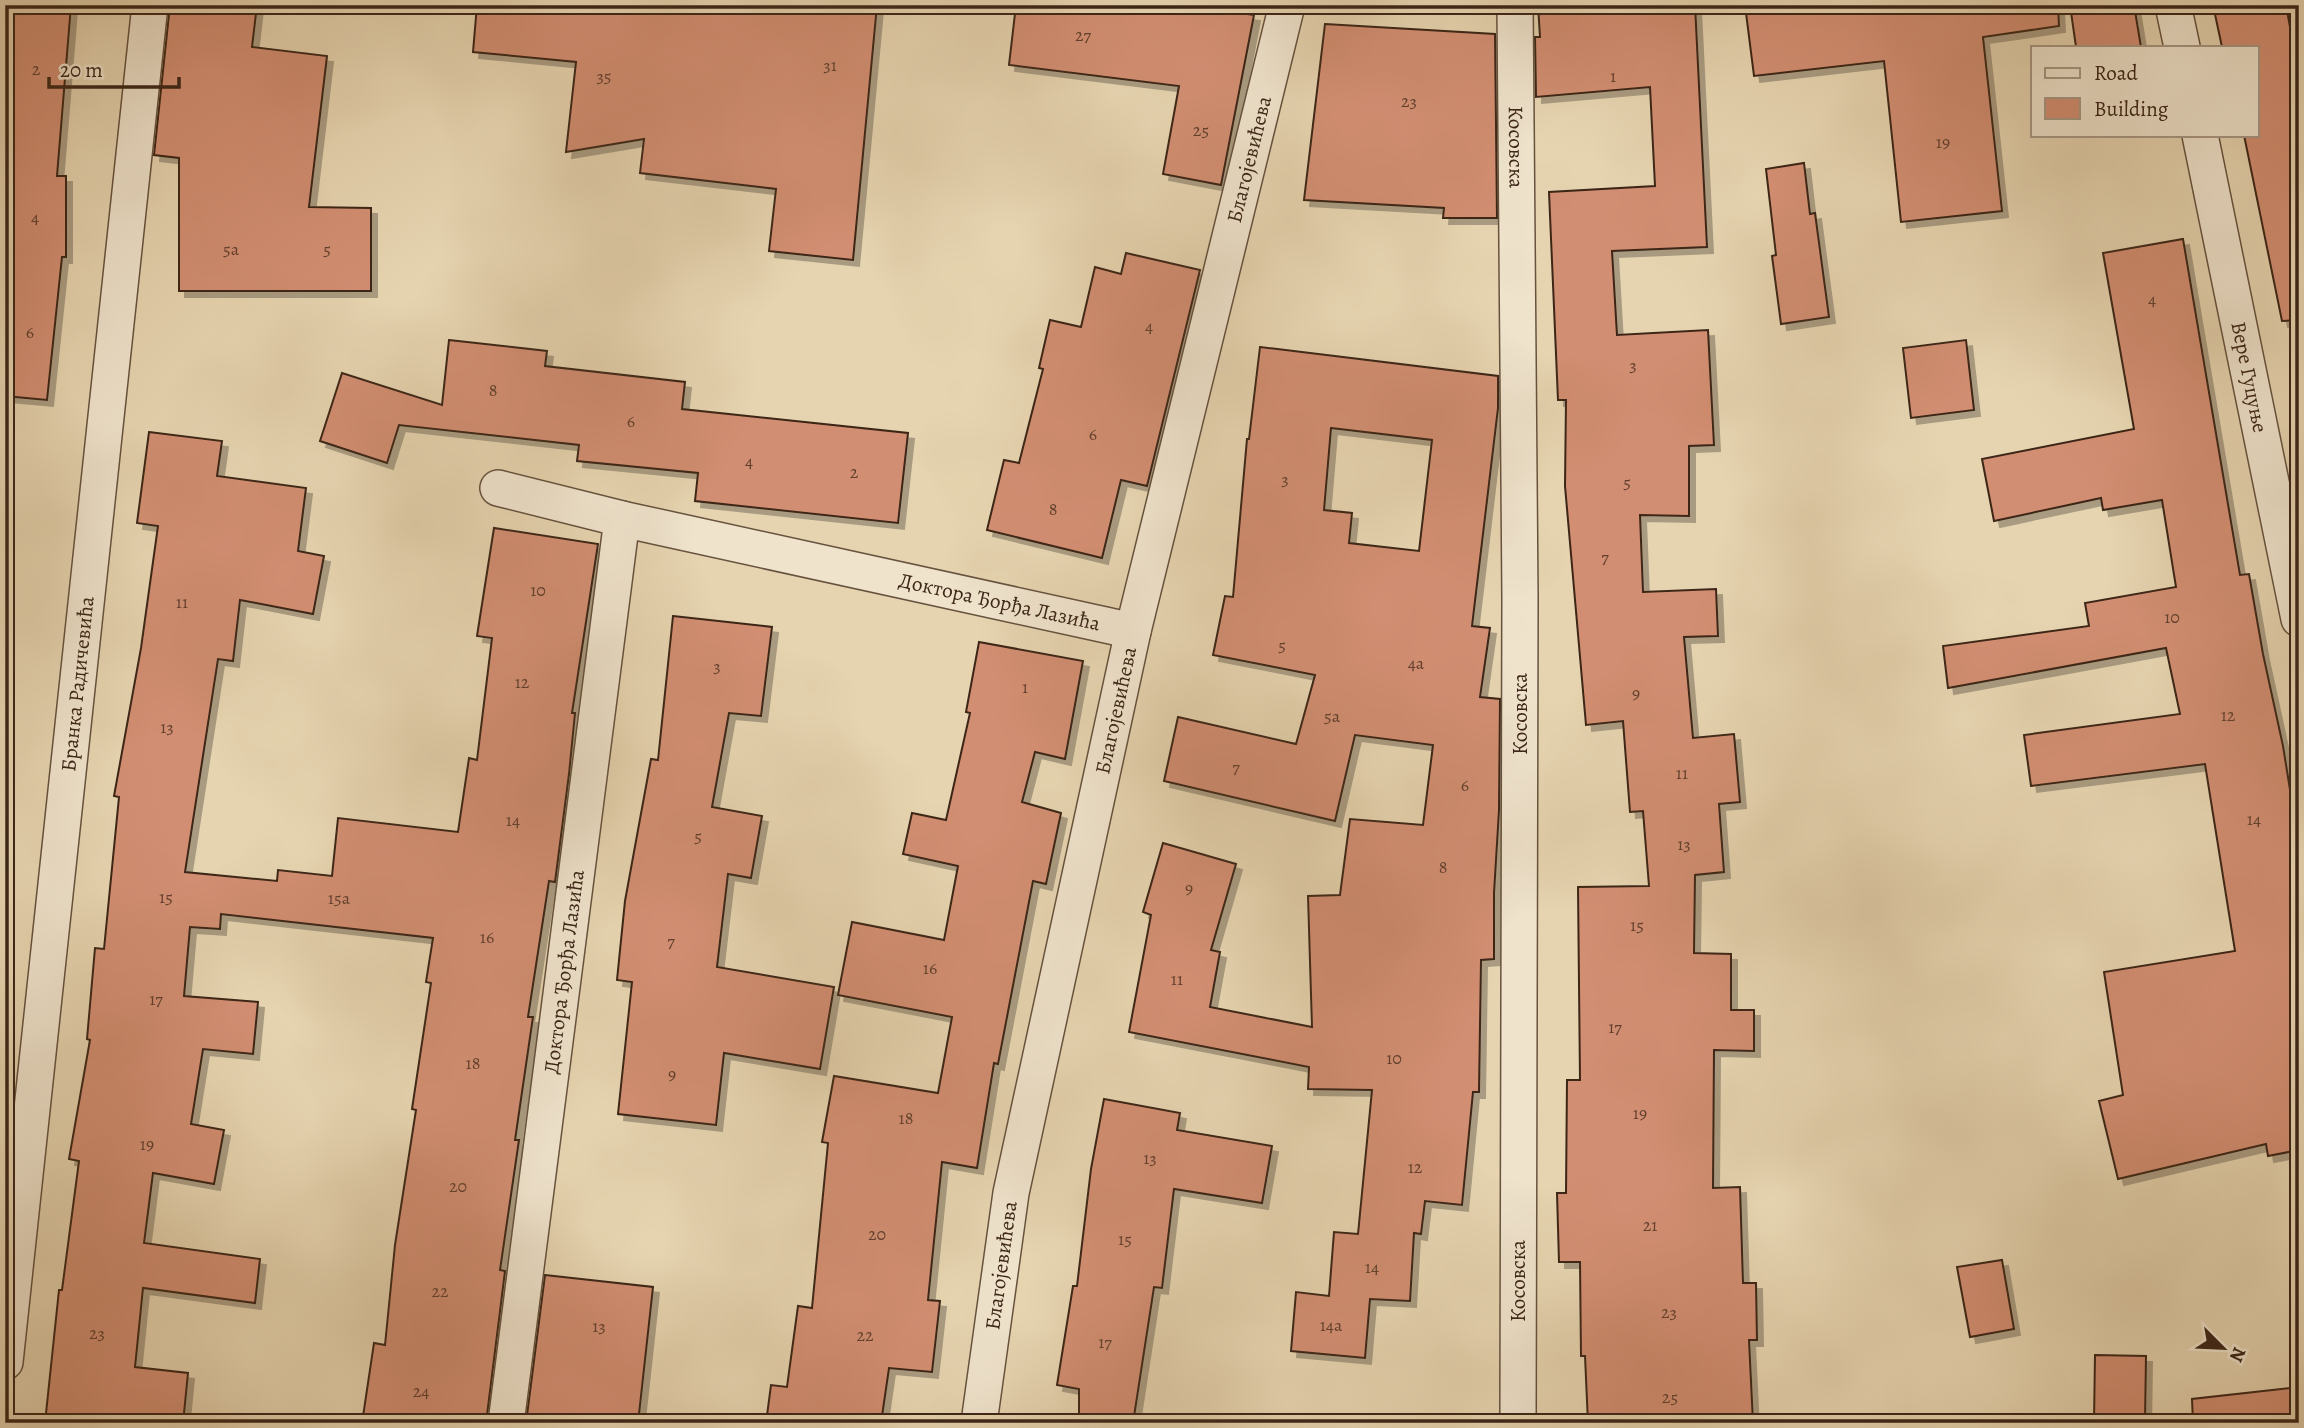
<svg xmlns="http://www.w3.org/2000/svg" width="2304" height="1428" font-family="Alegreya,serif">
<style>
.building{fill:#d28e72;stroke:#3c2618;stroke-width:2;fill-rule:evenodd;filter:url(#shadow)}
.lines{fill:none;stroke-linecap:round;stroke-linejoin:round}
.minor-casing{stroke:#66523e;stroke-width:38}
.minor{stroke:#efe3cc;stroke-width:35}
.labels{text-anchor:middle;dominant-baseline:central;stroke-width:5;stroke-linejoin:round;paint-order:stroke}
.number-label{font-size:18px;fill:#62402e}
.street-label{font-size:21px;fill:#3c2618;stroke:#efe3cc}
</style>
<defs>
<filter id="shadow"><feDropShadow dx="6" dy="6" stdDeviation="0" flood-color="#0004"/></filter>
</defs>
<rect width="100%" height="100%" fill="#e6d4b0"/>
<filter id="stains"><feTurbulence type="fractalNoise" baseFrequency=".00286" numOctaves="4"/><feColorMatrix values="0 0 0 0 .2 0 0 0 0 .09 0 0 0 0 .02 0 0 0 .5 -.17"/></filter>
<radialGradient id="worn" r=".72"><stop offset=".6" stop-color="#630" stop-opacity="0"/><stop offset="1" stop-color="#630" stop-opacity=".3"/></radialGradient>
<g class="building">
<polygon points="5,5 71,5 57,176 66,176 66,257 62,257 47,400 5,396"/>
<polygon points="170,5 257,5 252,47 327,56 309,207 371,208 371,291 179,291 179,158 154,155"/>
<polygon points="477,5 877,5 853,260 769,251 776,189 640,173 644,139 566,152 576,62 473,52"/>
<polygon points="1016,5 1190,5 1254,15 1221,185 1163,174 1179,86 1009,65"/>
<polygon points="1538,5 1695,5 1707,247 1612,251 1617,335 1708,330 1714,445 1689,446 1689,516 1640,515 1643,592 1716,589 1718,636 1684,637 1693,738 1734,734 1740,802 1719,804 1724,872 1695,875 1694,953 1731,954 1731,1010 1754,1010 1754,1051 1714,1050 1713,1188 1740,1187 1743,1283 1756,1283 1757,1340 1749,1340 1753,1423 1588,1423 1585,1356 1581,1356 1580,1262 1559,1262 1557,1193 1566,1193 1567,1080 1580,1080 1578,887 1649,886 1643,811 1630,812 1623,721 1586,725 1565,486 1566,400 1558,400 1549,192 1655,186 1650,87 1536,97 1535,37 1540,37"/>
<polygon points="1745,5 2058,5 2059,26 1983,37 2002,211 1901,222 1884,61 1754,76"/>
<polygon points="2070,5 2134,5 2141,47 2076,47"/>
<polygon points="2213,5 2286,5 2290,27 2299,24 2299,320 2282,321 2244,135 2257,135 2257,47 2222,47"/>
<polygon points="1325,24 1495,34 1497,218 1443,218 1444,208 1304,200"/>
<polygon points="1804,163 1810,214 1815,213 1829,317 1781,324 1772,256 1776,255 1766,169"/>
<polygon points="2183,239 2240,575 2249,574 2263,654 2283,746 2299,846 2299,1150 2268,1156 2266,1144 2118,1179 2099,1101 2123,1095 2104,972 2235,951 2205,764 2031,786 2024,735 2180,714 2166,648 1948,688 1943,646 2089,626 2085,603 2176,587 2162,500 2103,510 2101,498 1994,521 1982,459 2134,429 2103,253"/>
<polygon points="1126,253 1200,270 1147,486 1121,480 1102,558 987,530 1004,460 1019,463 1043,369 1039,368 1050,320 1081,327 1095,267 1121,274"/>
<polygon points="449,340 547,351 545,366 685,382 682,409 908,433 898,523 695,501 698,473 577,461 579,445 399,425 387,463 320,441 342,373 442,405"/>
<polygon points="1966,340 1974,410 1911,418 1903,348"/>
<path d="M1260,347l238,29v32l-26,218 18,2 -10,69 20,2 -1,111 -5,83v66l-13,1 -2,132h-6l-11,113 -37,-4 -4,33 -7,-1 -4,68 -40,-2 -5,59 -74,-7 5,-59 33,4 5,-64 24,2 14,-144 -64,-1 1,-22 -180,-35 22,-117 -8,-3 20,-69 73,21 -25,86 9,2 -10,55 102,20 -4,-131 32,-1 10,-76 73,6 10,-80 -78,-10 -20,86 -171,-40 14,-64 118,27 19,-69 -102,-20 12,-59 8,1 14,-158h2zM1331,428l101,12 -13,111 -70,-8 3,-30 -28,-3z"/>
<polygon points="149,432 222,441 217,476 306,488 298,551 324,556 313,614 240,600 233,661 218,659 185,872 277,881 278,870 332,876 338,818 458,832 469,758 477,760 492,638 477,636 494,528 598,544 572,713 575,713 569,774 555,882 549,881 528,1017 533,1017 515,1140 519,1140 500,1270 505,1271 486,1423 362,1423 374,1343 385,1345 395,1245 416,1110 412,1109 431,983 426,982 433,938 221,914 220,929 190,927 184,996 258,1002 253,1054 203,1049 191,1124 224,1130 214,1184 153,1173 144,1243 260,1259 255,1303 143,1288 135,1367 188,1373 183,1423 45,1423 59,1290 62,1290 79,1161 69,1159 90,1040 87,1039 95,948 104,949 119,797 114,796 141,648 158,526 137,523"/>
<polygon points="673,616 772,627 761,716 729,713 712,807 762,816 751,878 728,874 717,967 834,987 820,1069 724,1053 716,1125 618,1114 632,982 617,980 625,901 651,759 658,760"/>
<polygon points="979,642 1083,661 1065,759 1035,752 1022,802 1061,813 1046,884 1033,881 998,1064 994,1063 977,1168 942,1162 928,1300 940,1301 932,1372 889,1368 881,1423 766,1423 771,1385 787,1387 798,1306 812,1308 828,1143 822,1142 834,1076 938,1093 952,1017 838,995 852,922 944,940 958,866 903,854 912,813 946,820 970,713 966,712"/>
<polygon points="1104,1099 1180,1113 1177,1130 1272,1146 1262,1203 1174,1189 1162,1288 1154,1287 1133,1423 1079,1423 1079,1389 1057,1385 1073,1286 1077,1286 1091,1169"/>
<polygon points="2002,1260 2014,1329 1970,1337 1957,1267"/>
<polygon points="545,1275 653,1287 638,1423 526,1423"/>
<polygon points="2095,1355 2146,1356 2145,1421 2094,1421"/>
<polygon points="2299,1387 2299,1423 2193,1423 2192,1399"/>
</g>
<g class="lines">
<g class="minor-casing">
<g id="minor">
<path id="s1" d="M1515,5l5,593 -2,825"/>
<polyline points="2173,5 2182,47"/>
<path id="s2" d="M2200,135l99,484"/>
<polyline points="498,488 622,519"/>
<path id="s3" d="M5,1362l145,-1357"/>
<path id="s4" d="M506,1423l116,-904 511,112"/>
<path id="s5" d="M979,1423l32,-230 122,-562 154,-626"/>
</g>
</g>
<use href="#minor" class="minor"/>
</g>
<g class="labels">
<g class="number-label">
<text x="1083" y="35">27</text>
<text x="830" y="65">31</text>
<text x="36" y="69">2</text>
<text x="604" y="76">35</text>
<text x="1613" y="76">1</text>
<text x="1409" y="101">23</text>
<text x="1201" y="130">25</text>
<text x="1943" y="142">19</text>
<text x="35" y="217">4</text>
<text x="231" y="249">5a</text>
<text x="327" y="249">5</text>
<text x="2152" y="299">4</text>
<text x="1149" y="326">4</text>
<text x="30" y="332">6</text>
<text x="1633" y="365">3</text>
<text x="493" y="390">8</text>
<text x="631" y="421">6</text>
<text x="1093" y="434">6</text>
<text x="749" y="461">4</text>
<text x="854" y="472">2</text>
<text x="1285" y="479">3</text>
<text x="1627" y="482">5</text>
<text x="1053" y="509">8</text>
<text x="1605" y="557">7</text>
<text x="538" y="590">10</text>
<text x="182" y="602">11</text>
<text x="2172" y="617">10</text>
<text x="1282" y="645">5</text>
<text x="1416" y="663">4a</text>
<text x="717" y="666">3</text>
<text x="522" y="682">12</text>
<text x="1025" y="687">1</text>
<text x="1636" y="693">9</text>
<text x="2228" y="715">12</text>
<text x="1332" y="716">5a</text>
<text x="167" y="727">13</text>
<text x="1236" y="767">7</text>
<text x="1682" y="773">11</text>
<text x="1465" y="785">6</text>
<text x="2254" y="819">14</text>
<text x="513" y="820">14</text>
<text x="698" y="836">5</text>
<text x="1684" y="844">13</text>
<text x="1443" y="867">8</text>
<text x="1189" y="888">9</text>
<text x="166" y="897">15</text>
<text x="339" y="898">15a</text>
<text x="1637" y="925">15</text>
<text x="487" y="937">16</text>
<text x="671" y="941">7</text>
<text x="930" y="968">16</text>
<text x="1177" y="979">11</text>
<text x="156" y="999">17</text>
<text x="1615" y="1027">17</text>
<text x="1394" y="1058">10</text>
<text x="473" y="1063">18</text>
<text x="672" y="1074">9</text>
<text x="1640" y="1113">19</text>
<text x="906" y="1118">18</text>
<text x="147" y="1144">19</text>
<text x="1150" y="1158">13</text>
<text x="1415" y="1167">12</text>
<text x="458" y="1186">20</text>
<text x="1650" y="1225">21</text>
<text x="877" y="1234">20</text>
<text x="1125" y="1239">15</text>
<text x="1372" y="1267">14</text>
<text x="440" y="1291">22</text>
<text x="1669" y="1312">23</text>
<text x="1331" y="1325">14a</text>
<text x="599" y="1326">13</text>
<text x="97" y="1333">23</text>
<text x="865" y="1335">22</text>
<text x="1105" y="1342">17</text>
<text x="421" y="1391">24</text>
<text x="1670" y="1397">25</text>
</g>
<g class="street-label">
<text stroke="none"><textPath href="#s1" startOffset="142">Косовска</textPath></text>
<text stroke="none"><textPath href="#s5" startOffset="1293">Благојевићева</textPath></text>
<text stroke="none"><textPath href="#s2" startOffset="247">Вере Гуцуње</textPath></text>
<text stroke="none"><textPath href="#s4" startOffset="1298">Доктора Ђорђа Лазића</textPath></text>
<text stroke="none"><textPath href="#s3" startOffset="682">Бранка Радичевића</textPath></text>
<text stroke="none"><textPath href="#s5" startOffset="726">Благојевићева</textPath></text>
<text transform="translate(1520 714) rotate(-90)">Косовска</text>
<text stroke="none"><textPath href="#s4" startOffset="455">Доктора Ђорђа Лазића</textPath></text>
<text stroke="none"><textPath href="#s5" startOffset="159">Благојевићева</textPath></text>
<text transform="translate(1518 1281) rotate(-90)">Косовска</text>
</g>
</g>
<rect width="2304" height="1428" fill="none" stroke="#e6d4b0" stroke-width="28"/>
<rect x="7" y="7" width="2290" height="1414" fill="none" stroke="#3c2618" stroke-width="3.5"/>
<rect x="14" y="14" width="2276" height="1400" fill="none" stroke="#3c2618" stroke-width="2"/>
<rect x="2031" y="46" width="228" height="91" fill="#efe3cc" stroke="#a79784" stroke-width="2"/>
<rect x="2045" y="68" width="35" height="10" fill="#efe3cc" stroke="#a79784" stroke-width="2"/>
<text x="2094" y="80" font-size="21" fill="#3c2618">Road</text>
<rect x="2045" y="98" width="35" height="21" fill="#d28e72" stroke="#a79784" stroke-width="2"/>
<text x="2094" y="116" font-size="21" fill="#3c2618">Building</text>
<g transform="translate(2223 1348) rotate(114)" stroke="#efe3cc" stroke-width="5" paint-order="stroke">
<path d="M0-5L12 26L0 18L-12 26Z" fill="#3c2618"/>
<text y="-10" font-size="19" font-weight="bold" text-anchor="middle" fill="#3c2618">N</text>
</g>
<path d="M49 77v10h130v-10" fill="none" stroke="#3c2618" stroke-width="3.5"/>
<text x="60" y="77" font-size="21" fill="#3c2618" stroke="#efe3cc" stroke-width="5" paint-order="stroke">20 m</text>
<rect width="100%" height="100%" filter="url(#stains)"/>
<rect width="100%" height="100%" fill="url(#worn)"/>
</svg>
